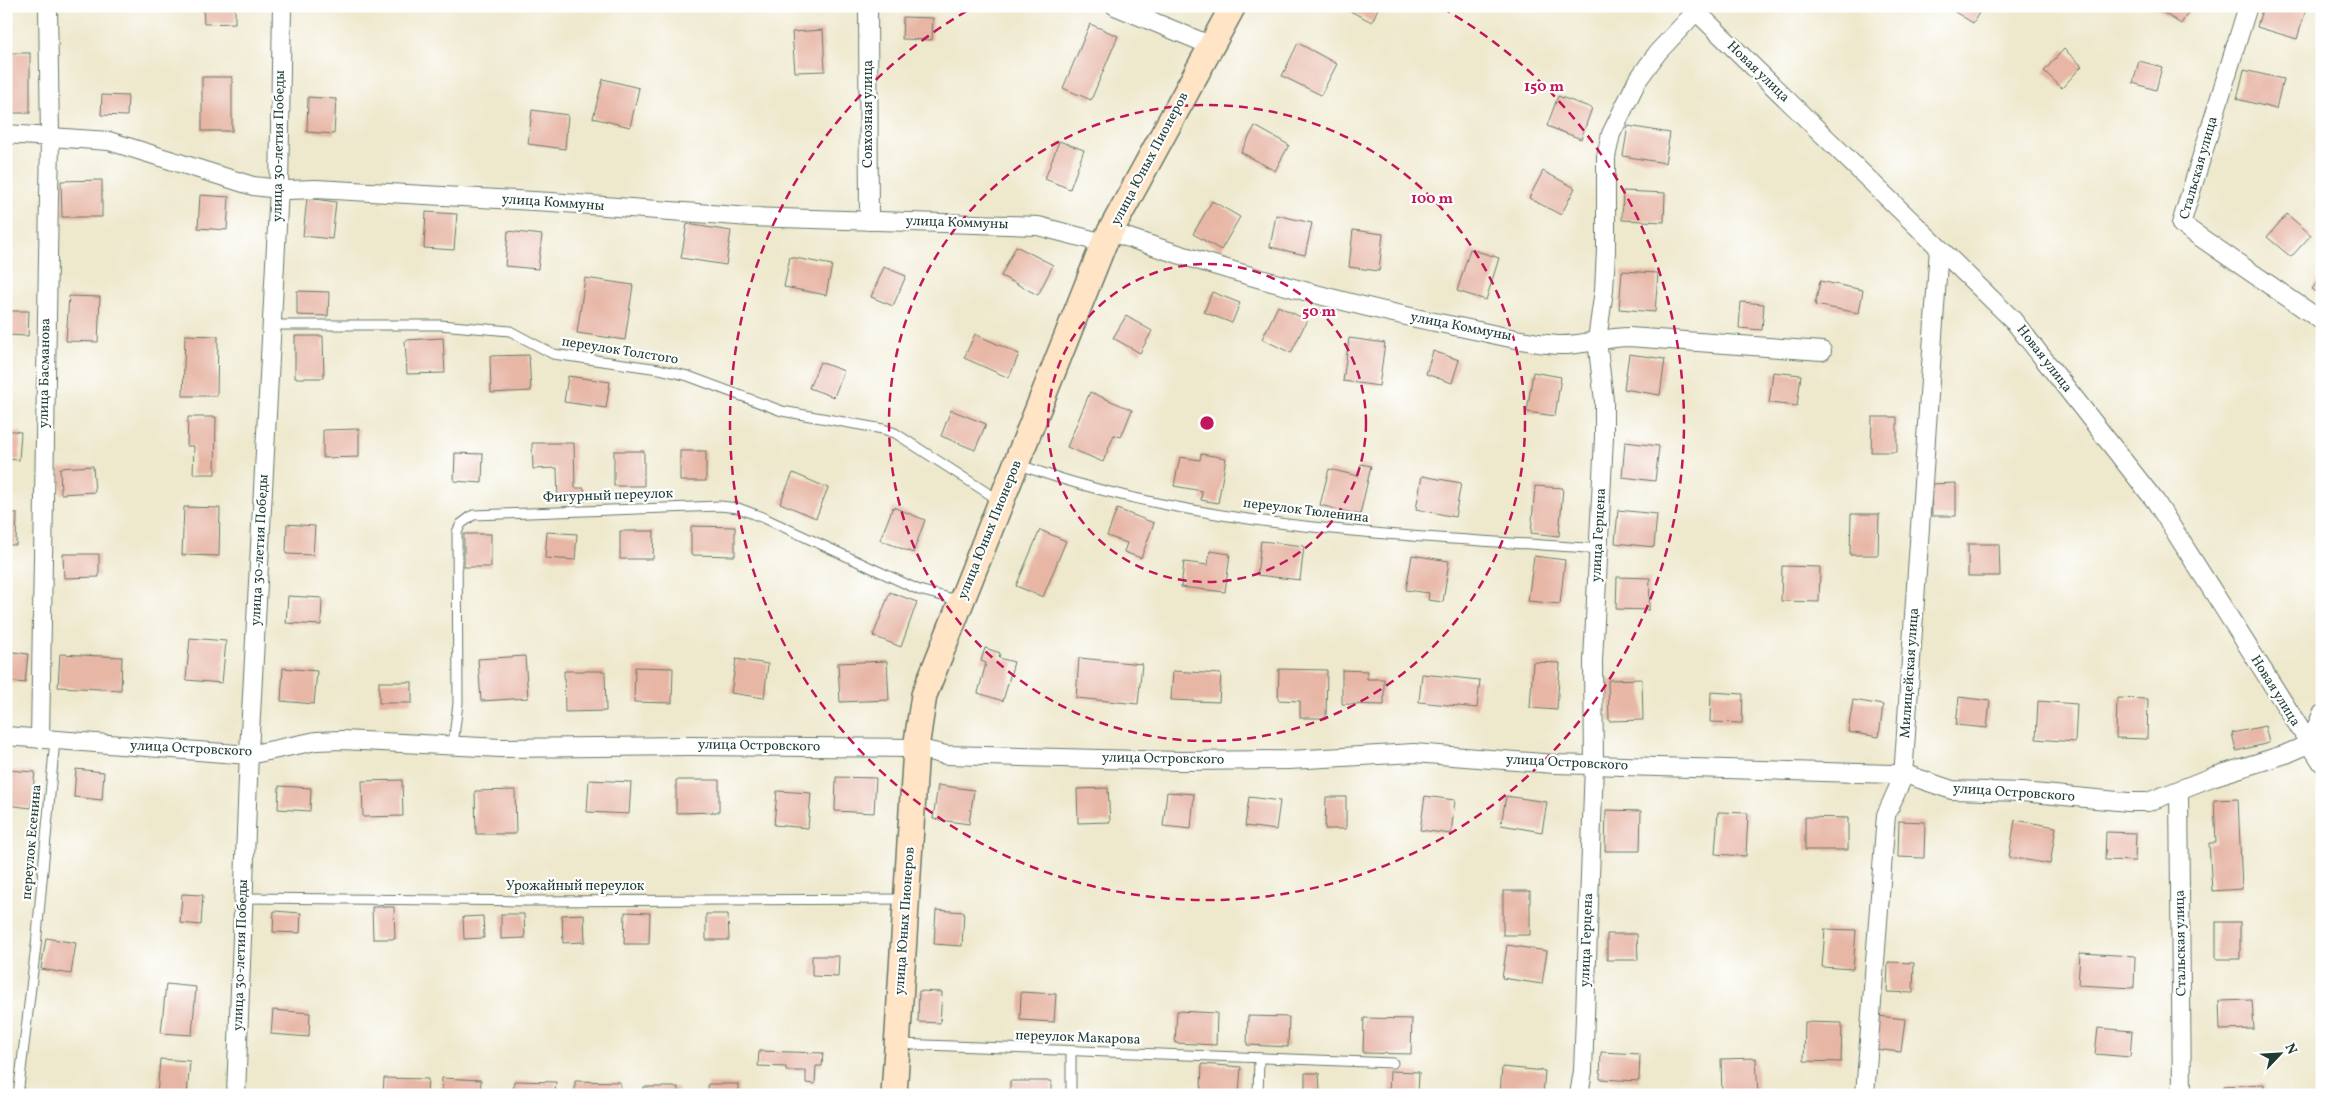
<svg xmlns="http://www.w3.org/2000/svg" width="2328" height="1101" font-family="Vollkorn,serif">
<style>
.building{fill:#e7b6a5}
.lines{fill:none;stroke-linecap:round;stroke-linejoin:round}
.service-casing{stroke:#677969;stroke-width:11}
.minor-casing{stroke:#677969;stroke-width:20}
.secondary-casing{stroke:#677969;stroke-width:28}
.service{stroke:#fff;stroke-width:9}
.minor{stroke:#fff;stroke-width:18}
.secondary{stroke:#ffe4c6;stroke-width:25}
.ring{fill:none;stroke:#c2185b;stroke-width:2.5;stroke-dasharray:9 6}
.labels{text-anchor:middle;dominant-baseline:central;stroke-width:4.5;stroke-linejoin:round;paint-order:stroke}
.street-label{font-size:14px;fill:#1f3d34;stroke:#fff}
.centre{fill:#c2185b;stroke:#fff;stroke-width:2.5}
.ring-label{font-size:15px;text-anchor:middle;font-weight:bold;fill:#c2185b;stroke:#fff;stroke-width:4.5;stroke-linejoin:round;paint-order:stroke}
</style>
<rect width="100%" height="100%" fill="#fff"/>
<filter id="ink" filterUnits="userSpaceOnUse"><feTurbulence type="fractalNoise" baseFrequency=".02" numOctaves="2"/><feDisplacementMap in="SourceGraphic" scale="10" xChannelSelector="R" yChannelSelector="G"/><feConvolveMatrix kernelMatrix="1 2 1 2 8 2 1 2 1" color-interpolation-filters="sRGB"/></filter>
<filter id="wash" filterUnits="userSpaceOnUse"><feTurbulence type="fractalNoise" baseFrequency=".0096" numOctaves="4" result="noise"/><feDisplacementMap in="SourceGraphic" scale="20" xChannelSelector="R" yChannelSelector="G"/><feGaussianBlur stdDeviation="1.12" result="paint"/><feColorMatrix in="noise" values="0 0 0 0 0 0 0 0 0 0 0 0 0 0 0 0 0 1.4 0 .05"/><feComposite in="paint" operator="in"/></filter>
<g filter="url(#wash)">
<rect width="100%" height="100%" fill="#eee8cc"/>
<g id="blocks">
<g class="building">
<polygon points="203,6 235,6 235,23 204,24"/>
<polygon points="1340,6 1379,6 1372,22"/>
<polygon points="1951,6 1983,6 1973,23 1950,9"/>
<polygon points="2153,6 2192,6 2181,24"/>
<polygon points="2263,6 2307,6 2297,39 2257,27"/>
<polygon points="903,17 933,18 932,40 902,39"/>
<polygon points="1090,24 1118,36 1091,100 1063,88"/>
<polygon points="823,30 825,71 795,72 792,32"/>
<polygon points="1298,43 1337,64 1321,95 1282,76"/>
<polygon points="2064,49 2082,66 2062,88 2044,71"/>
<rect x="6" y="53" width="24" height="60"/>
<polygon points="2139,61 2162,67 2156,90 2133,83"/>
<polygon points="2244,70 2283,79 2276,109 2237,99"/>
<rect x="202" y="77" width="30" height="54"/>
<polygon points="603,79 639,88 630,127 593,118"/>
<polygon points="102,95 128,96 127,116 101,115"/>
<polygon points="1558,96 1592,108 1581,139 1547,126"/>
<polygon points="308,97 336,99 334,134 307,132"/>
<polygon points="532,110 568,115 565,149 528,144"/>
<polygon points="1255,126 1289,145 1275,171 1241,152"/>
<polygon points="1628,126 1670,133 1665,163 1623,156"/>
<polygon points="1059,141 1084,150 1070,189 1045,179"/>
<polygon points="1543,171 1575,188 1561,215 1529,198"/>
<polygon points="102,180 102,217 62,217 61,181"/>
<polygon points="1623,191 1665,193 1664,222 1622,220"/>
<polygon points="200,195 229,197 227,230 198,228"/>
<polygon points="307,198 336,202 332,239 303,236"/>
<polygon points="1212,201 1240,217 1221,250 1193,234"/>
<polygon points="426,212 457,214 454,250 424,248"/>
<polygon points="2287,214 2311,235 2291,257 2267,237"/>
<polygon points="1276,215 1312,223 1305,255 1270,247"/>
<polygon points="687,224 731,231 726,265 681,258"/>
<polygon points="1353,230 1383,234 1379,271 1349,267"/>
<polygon points="508,231 542,235 538,269 505,266"/>
<polygon points="1016,246 1053,265 1038,295 1001,276"/>
<polygon points="1470,249 1499,258 1486,300 1457,291"/>
<polygon points="790,257 832,265 826,295 784,287"/>
<polygon points="884,267 906,276 893,306 871,297"/>
<polygon points="1622,271 1658,273 1655,312 1619,309"/>
<polygon points="2322,275 2322,296 2312,289"/>
<polygon points="585,278 633,285 625,340 577,333"/>
<polygon points="1820,281 1863,290 1859,313 1815,305"/>
<polygon points="297,291 329,292 328,316 297,315"/>
<polygon points="1212,292 1240,303 1232,323 1204,312"/>
<polygon points="69,296 100,297 98,342 66,341"/>
<polygon points="1741,302 1764,304 1762,330 1739,328"/>
<polygon points="1278,306 1307,320 1291,353 1262,339"/>
<polygon points="7,311 29,311 28,336 6,335"/>
<polygon points="1126,316 1152,331 1140,353 1113,338"/>
<polygon points="975,334 1019,354 1009,378 964,358"/>
<polygon points="185,335 218,336 217,396 183,396"/>
<polygon points="295,336 323,336 324,378 295,378"/>
<polygon points="443,338 445,373 407,374 405,340"/>
<polygon points="1349,338 1385,343 1379,386 1343,381"/>
<polygon points="1433,351 1459,360 1452,383 1426,374"/>
<polygon points="1629,354 1665,359 1660,395 1624,389"/>
<polygon points="529,355 531,391 491,393 490,356"/>
<polygon points="820,362 844,371 834,397 809,388"/>
<polygon points="1533,372 1561,377 1555,416 1527,412"/>
<polygon points="1773,372 1801,375 1797,406 1769,403"/>
<polygon points="568,376 610,382 606,408 564,402"/>
<polygon points="1090,392 1132,410 1121,437 1114,435 1103,462 1067,447"/>
<polygon points="951,410 986,424 975,450 941,436"/>
<polygon points="188,417 216,417 215,474 193,474 194,446 187,446"/>
<polygon points="1872,417 1897,417 1897,452 1871,452"/>
<polygon points="359,429 359,457 323,458 323,430"/>
<polygon points="6,430 21,432 19,460 6,459"/>
<polygon points="1625,442 1659,446 1655,481 1622,477"/>
<polygon points="532,443 574,443 575,488 584,488 585,501 558,502 557,468 533,469"/>
<rect x="614" y="451" width="30" height="35"/>
<rect x="680" y="451" width="26" height="30"/>
<polygon points="455,453 483,454 482,483 454,481"/>
<polygon points="1201,454 1226,458 1218,503 1201,500 1202,491 1174,486 1180,457 1200,460"/>
<polygon points="1361,464 1371,466 1360,515 1320,505 1329,469 1358,476"/>
<polygon points="93,466 95,492 61,494 60,468"/>
<polygon points="793,473 828,488 816,518 780,503"/>
<polygon points="1422,476 1461,483 1455,517 1416,509"/>
<polygon points="1956,483 1956,516 1932,516 1931,484"/>
<polygon points="1535,486 1563,488 1559,536 1531,533"/>
<polygon points="184,507 220,508 219,556 182,555"/>
<polygon points="893,507 925,520 913,553 880,540"/>
<polygon points="1117,509 1154,523 1141,558 1124,552 1127,543 1107,536"/>
<polygon points="1618,510 1657,514 1654,547 1615,543"/>
<polygon points="6,513 17,513 16,545 6,545"/>
<polygon points="1851,514 1879,514 1878,555 1850,555"/>
<polygon points="287,524 315,526 313,555 286,554"/>
<polygon points="691,526 735,527 735,556 691,555"/>
<polygon points="1040,530 1066,541 1043,597 1016,586"/>
<polygon points="620,531 654,531 653,559 620,559"/>
<polygon points="547,532 577,534 575,560 545,558"/>
<rect x="464" y="534" width="27" height="33"/>
<polygon points="1261,541 1304,546 1300,580 1257,575"/>
<polygon points="1968,544 1999,544 2000,576 1968,576"/>
<polygon points="1210,551 1230,554 1225,592 1181,587 1184,562 1208,565"/>
<polygon points="63,554 99,554 99,577 64,578"/>
<polygon points="1412,555 1449,561 1443,602 1428,600 1429,593 1406,590"/>
<polygon points="1534,556 1565,560 1560,604 1528,601"/>
<polygon points="1782,566 1820,567 1819,602 1781,601"/>
<polygon points="1617,577 1650,578 1649,610 1616,609"/>
<polygon points="890,592 917,602 901,647 873,636"/>
<polygon points="288,596 322,598 321,625 286,623"/>
<polygon points="190,638 226,641 222,683 186,680"/>
<polygon points="985,648 1000,653 999,658 1014,662 1003,701 978,693 986,663 981,661"/>
<polygon points="6,651 28,654 25,683 6,681"/>
<polygon points="60,654 122,657 121,690 58,687"/>
<polygon points="525,656 528,698 481,701 478,659"/>
<polygon points="1079,658 1142,664 1138,704 1076,698"/>
<polygon points="736,659 768,664 764,698 731,693"/>
<polygon points="887,661 889,700 840,702 838,663"/>
<polygon points="1533,662 1560,663 1557,710 1530,708"/>
<polygon points="635,667 673,668 672,703 634,702"/>
<polygon points="283,668 317,671 314,704 281,701"/>
<polygon points="1279,669 1327,670 1326,718 1300,718 1300,701 1278,700"/>
<polygon points="1342,670 1367,671 1367,679 1384,679 1384,705 1342,704"/>
<polygon points="564,671 605,671 606,711 565,712"/>
<polygon points="1173,671 1221,674 1219,702 1171,700"/>
<polygon points="1422,674 1480,680 1477,708 1419,702"/>
<polygon points="1642,679 1643,720 1609,721 1608,680"/>
<rect x="379" y="682" width="33" height="21"/>
<polygon points="1711,692 1743,694 1742,723 1710,722"/>
<polygon points="1959,697 1990,701 1987,728 1956,725"/>
<polygon points="2117,698 2148,699 2147,739 2116,738"/>
<polygon points="1853,700 1883,705 1879,737 1848,732"/>
<polygon points="2038,701 2077,704 2075,742 2036,739"/>
<polygon points="2265,726 2269,743 2236,751 2232,733"/>
<polygon points="76,769 104,772 102,800 74,797"/>
<polygon points="6,770 35,772 31,808 6,805"/>
<polygon points="836,777 876,778 874,813 835,811"/>
<polygon points="402,780 403,816 363,817 362,781"/>
<polygon points="589,780 631,782 629,814 587,812"/>
<polygon points="676,780 719,780 719,812 676,813"/>
<polygon points="938,785 974,790 969,824 933,819"/>
<polygon points="279,786 311,788 310,811 278,809"/>
<polygon points="1108,788 1110,822 1078,823 1077,789"/>
<polygon points="515,790 516,834 476,834 475,791"/>
<polygon points="777,791 811,793 808,828 774,825"/>
<polygon points="1167,792 1194,794 1191,829 1163,826"/>
<polygon points="1425,796 1455,800 1451,834 1420,830"/>
<polygon points="1506,796 1547,802 1542,832 1501,825"/>
<polygon points="1249,797 1280,801 1276,830 1245,826"/>
<polygon points="1326,797 1346,797 1346,829 1325,829"/>
<polygon points="2238,799 2242,889 2212,891 2209,843 2216,843 2214,800"/>
<polygon points="1606,810 1641,811 1640,851 1605,851"/>
<polygon points="1718,812 1748,813 1746,856 1715,854"/>
<polygon points="1805,817 1848,818 1848,850 1805,850"/>
<polygon points="2015,820 2056,827 2050,864 2009,857"/>
<polygon points="1899,821 1925,822 1924,858 1898,857"/>
<polygon points="2106,832 2136,833 2135,861 2105,860"/>
<rect x="1503" y="891" width="27" height="44"/>
<polygon points="182,894 203,895 201,925 180,923"/>
<polygon points="372,907 394,907 395,939 373,939"/>
<polygon points="936,910 964,912 962,946 934,944"/>
<polygon points="274,911 301,913 300,933 273,932"/>
<polygon points="625,912 650,913 649,944 624,944"/>
<polygon points="501,914 524,914 525,938 501,939"/>
<polygon points="584,914 585,942 563,943 562,915"/>
<polygon points="706,914 728,914 729,940 706,940"/>
<polygon points="483,916 484,938 464,939 463,917"/>
<rect x="2216" y="922" width="24" height="37"/>
<polygon points="1825,929 1856,930 1853,969 1822,967"/>
<polygon points="1607,934 1637,934 1638,960 1607,960"/>
<polygon points="46,938 76,943 71,974 41,969"/>
<polygon points="1507,945 1547,951 1542,984 1502,978"/>
<polygon points="2080,953 2135,956 2134,988 2078,985"/>
<polygon points="812,956 839,956 838,977 812,976"/>
<polygon points="1888,962 1914,963 1913,993 1887,992"/>
<polygon points="166,984 196,987 192,1035 161,1033"/>
<polygon points="919,991 942,992 940,1023 918,1022"/>
<polygon points="1021,992 1056,994 1054,1022 1020,1020"/>
<polygon points="2252,1000 2254,1029 2220,1030 2219,1001"/>
<polygon points="273,1010 310,1013 309,1037 271,1034"/>
<polygon points="1177,1011 1217,1013 1216,1045 1175,1043"/>
<polygon points="1248,1016 1289,1017 1288,1047 1247,1045"/>
<polygon points="1878,1016 1905,1019 1901,1052 1874,1049"/>
<polygon points="1364,1018 1412,1019 1411,1054 1363,1053"/>
<polygon points="1805,1022 1842,1023 1841,1062 1804,1061"/>
<polygon points="2098,1028 2132,1031 2130,1057 2095,1054"/>
<polygon points="759,1051 823,1053 822,1066 816,1066 815,1084 806,1083 806,1071 786,1071 786,1067 758,1066"/>
<polygon points="1601,1052 1640,1054 1639,1081 1600,1079"/>
<polygon points="1756,1058 1758,1095 1722,1095 1721,1059"/>
<polygon points="160,1059 190,1061 187,1095 157,1095"/>
<polygon points="1202,1064 1241,1067 1239,1093 1201,1090"/>
<polygon points="1502,1067 1545,1071 1543,1095 1500,1095"/>
<polygon points="1390,1071 1419,1072 1418,1095 1389,1095"/>
<polygon points="1305,1073 1319,1073 1320,1091 1305,1091"/>
<polygon points="384,1078 428,1079 427,1095 383,1095"/>
<polygon points="442,1078 481,1080 480,1095 441,1095"/>
<polygon points="514,1081 556,1082 555,1095 513,1095"/>
<polygon points="575,1081 620,1082 620,1095 575,1095"/>
<rect x="1010" y="1081" width="41" height="14"/>
<rect x="708" y="1084" width="30" height="11"/>
<polygon points="2264,1084 2264,1095 2224,1095 2224,1086"/>
<rect x="644" y="1087" width="34" height="8"/>
</g>
</g>
</g>
<g filter="url(#ink)">
<use href="#blocks" fill-opacity="0" stroke="#677969" stroke-width="1"/>
<g class="lines">
<g class="service-casing">
<g id="service">
<polyline points="272,325 440,325 510,331 553,354 659,369 688,376 782,411 883,429 895,433 1000,501"/>
<path d="M1017,464c185,67 386,70 581,85"/>
<polyline points="453,745 458,703 457,532 461,524 473,515 720,506 738,508 762,517 919,590 961,601"/>
<polyline points="243,898 529,901 906,899"/>
<polyline points="899,1044 1393,1063"/>
<polyline points="18,1095 36,946 55,740"/>
<polyline points="1071,1095 1071,1051"/>
<polyline points="1258,1095 1259,1059"/>
</g>
</g>
<g class="minor-casing">
<g id="minor">
<polyline points="868,6 869,221"/>
<polyline points="1115,6 1212,46"/>
<polyline points="2248,6 2181,224 2322,321"/>
<polyline points="1697,12 2013,320 2156,502 2322,763"/>
<polyline points="6,134 109,141 253,186 288,190 316,189 551,202 750,217 1038,226 1104,243"/>
<path d="M1111,232c112,38 226,71 343,94 34,6 69,17 104,19 24,1 47,-8 71,-8l193,14"/>
<polyline points="6,736 249,755 316,741 342,740 501,748 690,746 916,748 946,755 1181,761 1289,760 1414,753 1555,764 1893,774 1911,776 1952,790 2022,792 2128,802 2148,802 2212,777 2286,754 2309,744 2322,714"/>
<polyline points="40,739 50,137 48,6"/>
<polyline points="2179,791 2182,1095"/>
<polyline points="236,1095 249,752 279,189 282,6"/>
<polyline points="1579,1095 1583,1071 1594,765 1593,661 1604,437 1604,401 1597,340 1604,290 1606,250 1606,157 1611,134 1637,81 1658,52 1701,6"/>
<polyline points="1865,1095 1886,815 1903,777 1939,248"/>
</g>
</g>
<g class="secondary-casing">
<polyline id="secondary" points="894,1095 916,748 924,695 1104,243 1233,6"/>
</g>
<use href="#service" class="service"/>
<use href="#minor" class="minor"/>
<use href="#secondary" class="secondary"/>
</g>
</g>
<g class="ring">
<circle cx="1207" cy="423" r="159"/>
<circle cx="1207" cy="423" r="318"/>
<path d="M1442 8A477 477 0 1 1 972 8"/>
</g>
<g class="labels">
<g class="street-label">
<text transform="translate(1758 72) rotate(44)">Новая улица</text>
<text transform="translate(868 114) rotate(-90)">Совхозная улица</text>
<text transform="translate(279 146) rotate(-89)">улица 30-летия Победы</text>
<text transform="translate(1150 159) rotate(-62)">улица Юных Пионеров</text>
<text transform="translate(2199 168) rotate(-74)">Стальская улица</text>
<text transform="translate(553 203) rotate(4)">улица Коммуны</text>
<text transform="translate(957 223) rotate(2)">улица Коммуны</text>
<text transform="translate(1461 327) rotate(11)">улица Коммуны</text>
<text transform="translate(620 351) rotate(9)">переулок Толстого</text>
<text transform="translate(2044 359) rotate(52)">Новая улица</text>
<text transform="translate(45 373) rotate(-89)">улица Басманова</text>
<text transform="translate(608 496) rotate(-2)">Фигурный переулок</text>
<text transform="translate(1306 511) rotate(7)">переулок Тюленина</text>
<text transform="translate(990 530) rotate(-68)">улица Юных Пионеров</text>
<text transform="translate(1599 535) rotate(-87)">улица Герцена</text>
<text transform="translate(260 550) rotate(-87)">улица 30-летия Победы</text>
<text transform="translate(1910 673) rotate(-86)">Милицейская улица</text>
<text transform="translate(2275 691) rotate(58)">Новая улица</text>
<text transform="translate(759 746) rotate(1)">улица Островского</text>
<text transform="translate(191 749) rotate(3)">улица Островского</text>
<text transform="translate(1163 759) rotate(1)">улица Островского</text>
<text transform="translate(1567 763) rotate(3)">улица Островского</text>
<text transform="translate(2014 793) rotate(4)">улица Островского</text>
<text transform="translate(32 842) rotate(-85)">переулок Есенина</text>
<text x="575" y="886">Урожайный переулок</text>
<text transform="translate(905 921) rotate(-86)">улица Юных Пионеров</text>
<text transform="translate(1587 940) rotate(-88)">улица Герцена</text>
<text transform="translate(2181 943) rotate(-91)">Стальская улица</text>
<text transform="translate(241 955) rotate(-88)">улица 30-летия Победы</text>
<text transform="translate(1078 1038) rotate(2)">переулок Макарова</text>
</g>
</g>
<circle cx="1207" cy="423" r="8" class="centre"/>
<g class="ring-label">
<text x="1544" y="91">150 m</text>
<text x="1432" y="203">100 m</text>
<text x="1319" y="316">50 m</text>
</g>
<rect width="2328" height="1101" fill="none" stroke="#fff" stroke-width="25"/>
<g transform="translate(2280 1054) rotate(65)" stroke="#ffffff" stroke-width="4" paint-order="stroke">
<path d="M0-4L9 19L0 12L-9 19Z" fill="#1f3d34"/>
<text y="-8" font-size="14" font-weight="bold" text-anchor="middle" fill="#1f3d34">N</text>
</g>
</svg>
